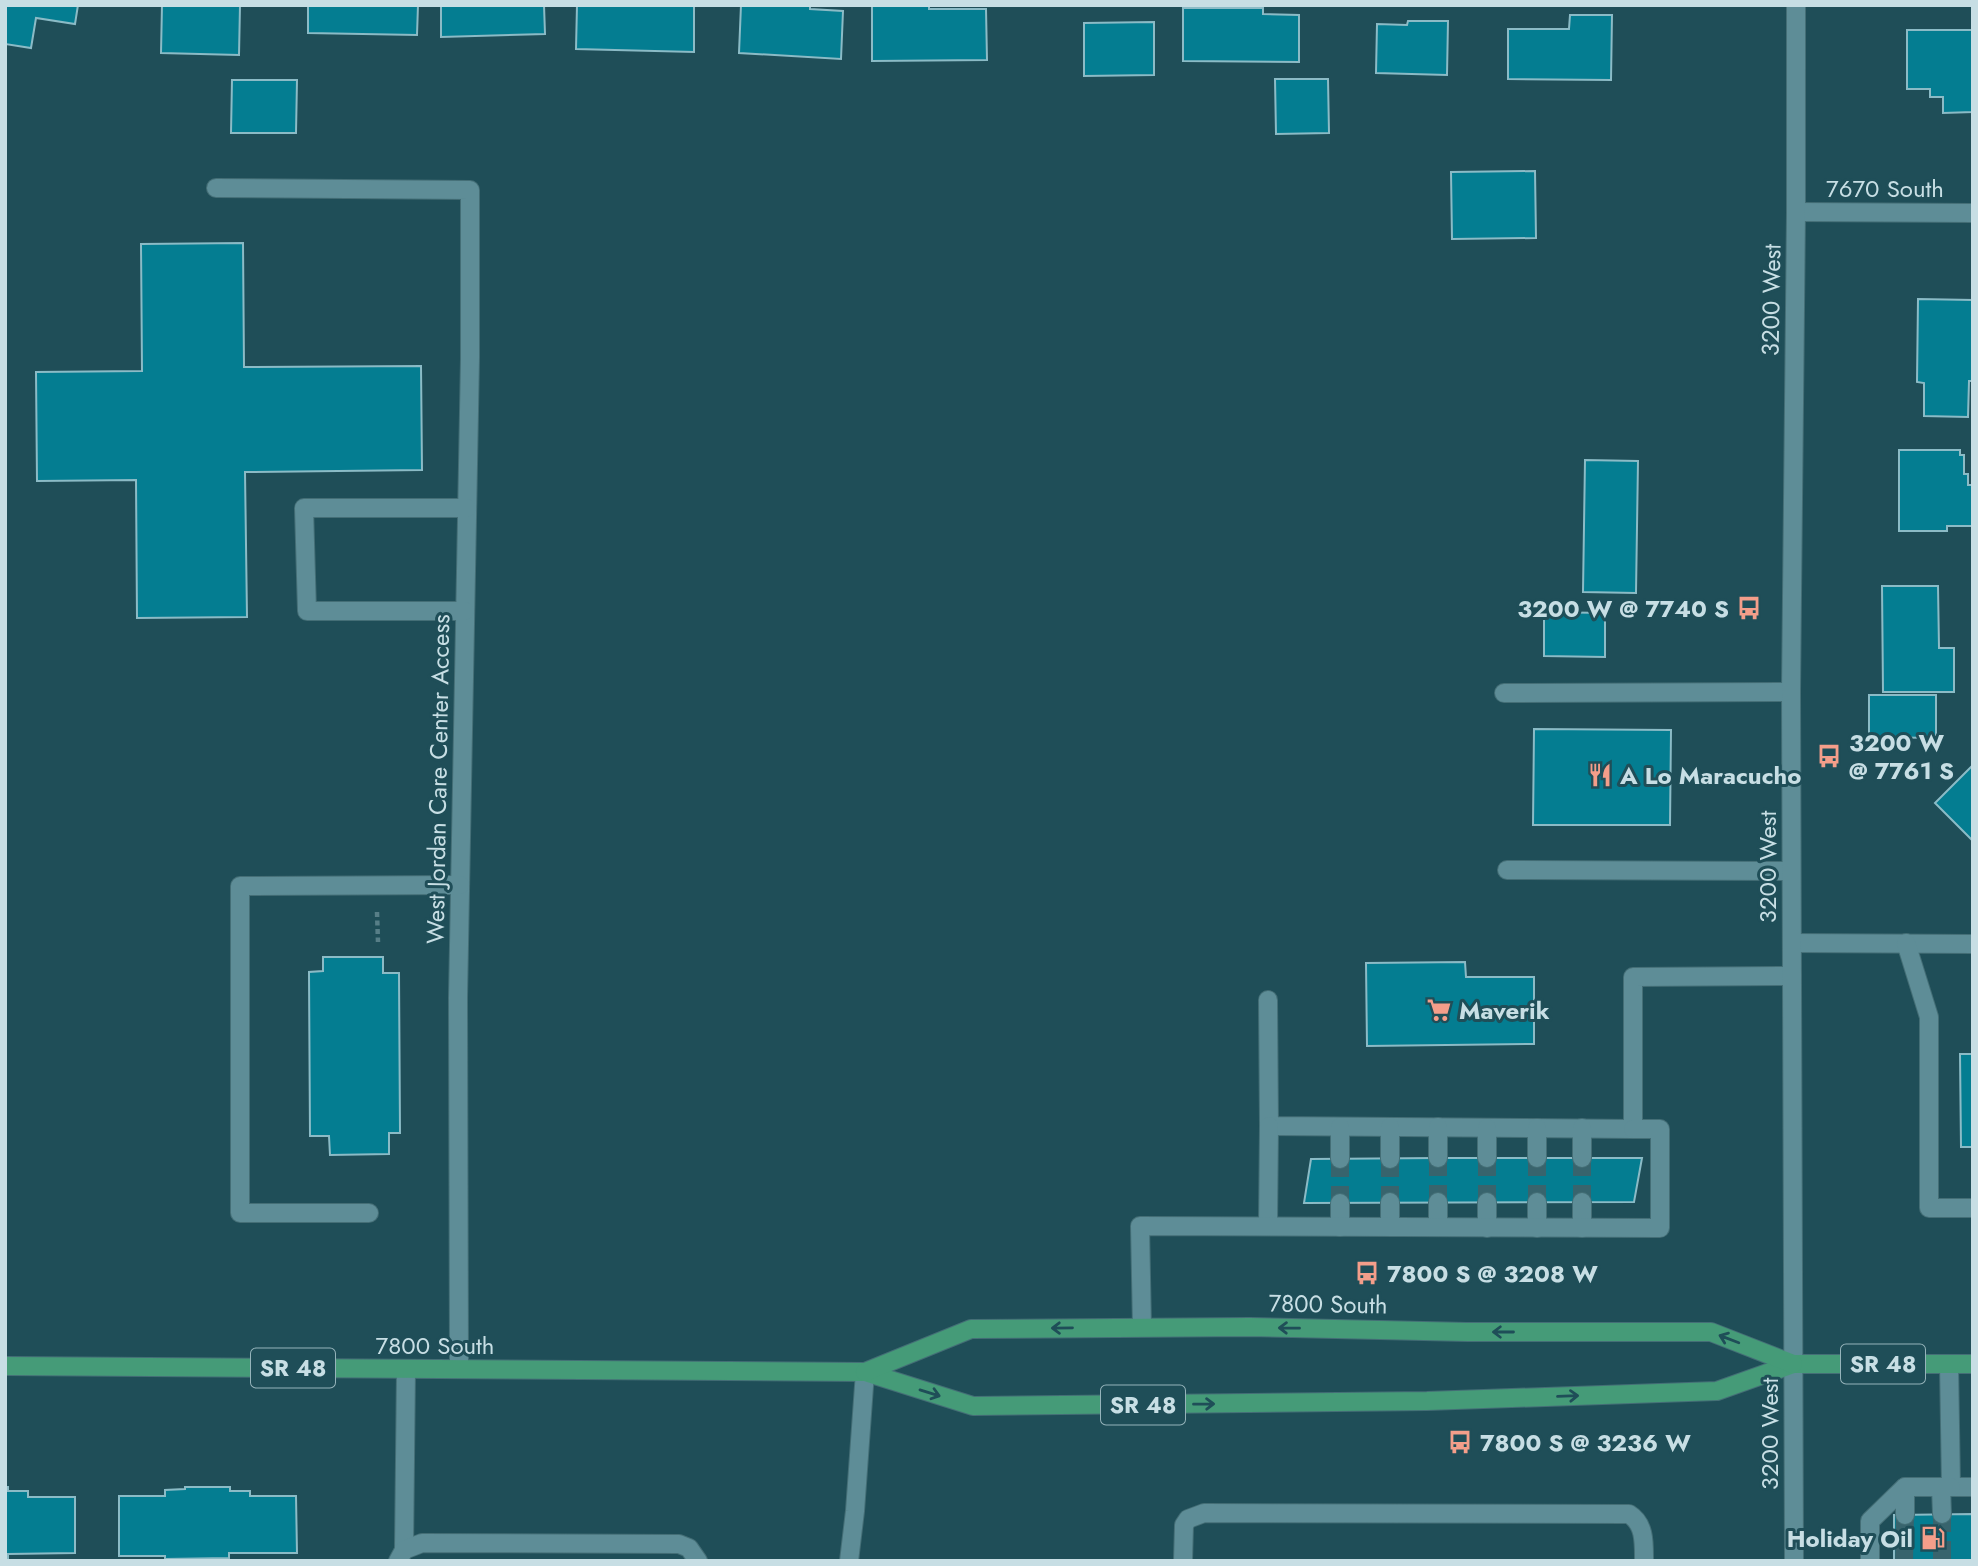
<svg xmlns="http://www.w3.org/2000/svg" width="1978" height="1566" font-family="Jost,sans-serif">
<style>
.building{fill:#047d91;stroke:#8bbbc6;stroke-width:2}
.lines{fill:none;stroke-linecap:round;stroke-linejoin:round}
.minor-tunnel{stroke:#38646d;stroke-width:18;stroke-dasharray:18 9;stroke-linecap:butt}
.minor-casing{stroke:#446e76;stroke-width:20}
.major-casing{stroke:#446e76;stroke-width:20}
.path{stroke:#577e87;stroke-width:4.5;stroke-dasharray:5 3.5;stroke-linecap:butt}
.minor{stroke:#5e8d97;stroke-width:18}
.major{stroke:#459b78;stroke-width:18}
.oneway{stroke:#1f4e58}
.labels{text-anchor:middle;dominant-baseline:central;stroke-width:6;stroke-linejoin:round;paint-order:stroke}
.shield{fill:#1f4e58;stroke:#95b3ba;stroke-width:2}
.shield-label{font-size:23px;font-weight:bold;fill:#c7dee4}
.street-label{font-size:24px;fill:#c7dee4;stroke:#1f4e58}
.poi-label{font-size:24px;font-weight:bold;fill:#c7dee4;stroke:#1f4e58;text-anchor:start}
</style>
<rect width="100%" height="100%" fill="#1f4e58"/>
<g class="building">
<polygon points="5,5 78,5 75,24 36,18 31,48 5,44"/>
<polygon points="162,5 240,5 239,55 161,53"/>
<polygon points="308,5 418,5 417,35 308,33"/>
<polygon points="441,5 544,5 545,34 441,37"/>
<polygon points="577,5 694,5 694,52 576,49"/>
<polygon points="741,5 810,5 810,9 843,11 841,59 739,53"/>
<polygon points="872,5 929,5 929,9 986,9 987,60 872,61"/>
<polygon points="1183,8 1263,8 1263,14 1299,15 1299,62 1183,61"/>
<polygon points="1570,15 1612,15 1611,80 1508,79 1508,29 1569,29"/>
<polygon points="1408,21 1448,21 1447,75 1376,73 1377,24 1407,25"/>
<polygon points="1154,22 1154,75 1084,76 1084,23"/>
<polygon points="1907,30 1973,30 1973,112 1943,113 1943,97 1930,97 1930,89 1907,89"/>
<polygon points="1275,79 1328,79 1329,133 1276,134"/>
<polygon points="232,80 297,80 296,133 231,133"/>
<polygon points="1535,171 1536,238 1452,239 1451,172"/>
<polygon points="243,243 244,367 421,366 422,470 245,472 247,617 137,618 136,480 37,481 36,372 142,371 141,244"/>
<polygon points="1918,299 1973,300 1973,381 1969,381 1968,417 1924,416 1924,383 1917,382"/>
<polygon points="1899,450 1960,450 1960,455 1964,455 1964,474 1968,474 1968,485 1973,485 1973,526 1947,526 1947,531 1899,531"/>
<polygon points="1585,460 1638,461 1636,593 1583,592"/>
<polygon points="1882,586 1938,586 1939,648 1954,648 1954,692 1883,692"/>
<polygon points="1544,612 1605,613 1605,657 1544,656"/>
<polygon points="1869,695 1936,695 1936,738 1869,737"/>
<polygon points="1534,729 1671,730 1670,825 1533,825"/>
<polygon points="1973,765 1973,841 1935,803"/>
<polygon points="323,957 383,957 383,973 399,973 400,1133 389,1133 389,1154 330,1155 329,1136 310,1136 309,972 323,971"/>
<polygon points="1465,962 1466,977 1534,977 1534,1044 1367,1046 1366,963"/>
<polygon points="1960,1054 1973,1054 1973,1147 1961,1147"/>
<polygon points="1438,1158 1642,1158 1634,1202 1304,1203 1311,1159"/>
<polygon points="5,1487 8,1487 8,1491 28,1491 28,1497 75,1497 75,1553 8,1554 8,1559 5,1559"/>
<polygon points="185,1487 230,1487 230,1491 250,1491 250,1496 296,1496 297,1553 229,1553 229,1558 165,1559 165,1556 119,1556 119,1496 165,1496 165,1490 185,1489"/>
<polygon points="1973,1514 1973,1561 1894,1561 1894,1515"/>
</g>
<g class="lines">
<g class="minor-tunnel">
<polyline points="1438,1158 1438,1202"/>
<polyline points="1487,1158 1487,1202"/>
<polyline points="1537,1158 1537,1202"/>
<polyline points="1582,1158 1582,1202"/>
<polyline points="1340,1159 1340,1203"/>
<polyline points="1390,1159 1390,1202"/>
<polyline points="1942,1514 1942,1561"/>
<polyline points="1904,1561 1905,1515"/>
</g>
<g class="minor-casing">
<g id="minor">
<polyline points="216,188 470,190 470,358 458,998 459,1369"/>
<polyline points="1796,212 1973,213"/>
<polyline points="465,611 307,611 304,508 467,508"/>
<polyline points="1504,693 1791,692"/>
<polyline points="1507,870 1791,871"/>
<polyline points="1792,943 1973,944"/>
<polyline points="1906,943 1929,1017 1929,1208 1973,1208"/>
<polyline points="1268,1000 1269,1126 1633,1129 1633,977 1792,976"/>
<polyline points="1340,1127 1340,1159"/>
<polyline points="1390,1127 1390,1159"/>
<polyline points="1438,1127 1438,1158"/>
<polyline points="1487,1128 1487,1158"/>
<polyline points="1537,1128 1537,1158"/>
<polyline points="1582,1128 1582,1158"/>
<polyline points="1390,1202 1390,1227"/>
<polyline points="1438,1202 1438,1227"/>
<polyline points="1487,1202 1487,1228"/>
<polyline points="1537,1202 1537,1228"/>
<polyline points="1582,1202 1582,1228"/>
<polyline points="1340,1203 1340,1227"/>
<polyline points="369,1213 240,1213 240,886 460,885"/>
<polyline points="1268,1226 1269,1126"/>
<polyline points="1142,1327 1140,1226 1660,1228 1660,1129 1633,1129"/>
<polyline points="1949,1364 1951,1487 1973,1487"/>
<polyline points="1905,1487 1905,1515"/>
<polyline points="1941,1487 1942,1514"/>
<polyline points="404,1550 406,1369"/>
<polyline points="398,1561 404,1550 422,1543 679,1544 689,1548 698,1561"/>
<polyline points="849,1561 855,1511 865,1372"/>
<path d="M1183,1561l1,-36 4,-6 16,-6 425,1c16,10 15,29 15,47"/>
<polyline points="1794,1561 1791,692 1796,212 1796,5"/>
<polyline points="1870,1561 1870,1521 1905,1487 1951,1487"/>
</g>
</g>
<g class="major-casing">
<g id="major">
<polyline points="5,1366 865,1372 973,1406 1427,1401 1717,1391 1793,1364 1973,1364"/>
<polyline points="865,1372 971,1329 1250,1327 1467,1332 1711,1332 1793,1364"/>
</g>
</g>
<polyline class="path" points="377,912 378,942"/>
<use href="#minor" class="minor"/>
<use href="#major" class="major"/>
</g>
<defs><path id="oneway-shaft" d="M-6 0H5M1.5-3L5.5 0L1.5 3" fill="none" stroke-width="1.6" stroke-linecap="round" stroke-linejoin="round" transform="scale(1.75)"/></defs>
<g class="oneway">
<use href="#oneway-shaft" transform="translate(1062 1328) rotate(179)"/>
<use href="#oneway-shaft" transform="translate(1289 1328) rotate(-179)"/>
<use href="#oneway-shaft" transform="translate(1503 1332) rotate(-180)"/>
<use href="#oneway-shaft" transform="translate(1729 1339) rotate(-159)"/>
<use href="#oneway-shaft" transform="translate(930 1393) rotate(17)"/>
<use href="#oneway-shaft" transform="translate(1568 1396) rotate(-2)"/>
<use href="#oneway-shaft" transform="translate(1204 1404) rotate(-1)"/>
</g>
<defs>
<g id="bus-bare" transform="scale(1.89)"><path d="M-5-6H5V4H4V6H2V4H-2V6H-4V4H-5ZM-3.5-4V0h7V-4ZM-3.5 1.2v1.5H-2V1.2ZM2 1.2v1.5H3.5V1.2Z" fill="#f49e8a" stroke="#1f4e58" stroke-width="2.5" paint-order="stroke"/></g>
<g id="restaurant-bare" transform="scale(1.89)"><path d="M-5-6h1v4h1v-4h1v4h1v-4h1v5L-1.5 .5V6h-2V.5L-5-1ZM5-6V6H3V1.5H1.5Q1.5-4 5-6Z" fill="#f49e8a" stroke="#1f4e58" stroke-width="2.5" paint-order="stroke"/></g>
<g id="supermarket-bare" transform="scale(1.89)"><path d="M-6-5.5h2.5l.6 2H6L4.5 2H-2.5L-4.4-4H-6ZM-1.5 3.2a1.3 1.3 0 1 0 .1 0ZM3 3.2a1.3 1.3 0 1 0 .1 0Z" fill="#f49e8a" stroke="#1f4e58" stroke-width="2.5" paint-order="stroke"/></g>
<g id="fuel-bare" transform="scale(1.89)"><path d="M-5.5-6h7V0h2V4h1.3V-2.5L3-4.5l.8-.8L6-3V5H2.5V1h-1V6h-7ZM-4.2-4.7v3.2H.2V-4.7Z" fill="#f49e8a" stroke="#1f4e58" stroke-width="2.5" paint-order="stroke"/></g>
</defs>
<g fill-rule="evenodd">
<use href="#bus-bare" x="1749" y="608"/>
<use href="#bus-bare" x="1829" y="756"/>
<use href="#restaurant-bare" x="1600" y="775"/>
<use href="#supermarket-bare" x="1439" y="1010"/>
<use href="#bus-bare" x="1367" y="1273"/>
<use href="#bus-bare" x="1460" y="1442"/>
<use href="#fuel-bare" x="1933" y="1538"/>
</g>
<g class="labels">
<g class="shield">
<rect x="1841" y="1344.5" width="84" height="39" rx="5"/>
<rect x="251" y="1348.5" width="84" height="39" rx="5"/>
<rect x="1101" y="1385.5" width="84" height="39" rx="5"/>
</g>
<g class="shield-label">
<text x="1883" y="1364">SR 48</text>
<text x="293" y="1368">SR 48</text>
<text x="1143" y="1405">SR 48</text>
</g>
<g class="street-label">
<text x="1885" y="188">7670 South</text>
<text transform="translate(1771 300) rotate(-89)">3200 West</text>
<text transform="translate(438 779) rotate(-89)">West Jordan Care Center Access</text>
<text transform="translate(1767 867) rotate(-90)">3200 West</text>
<text transform="translate(1328 1304) rotate(1)">7800 South</text>
<text x="435" y="1345">7800 South</text>
<text transform="translate(1769 1434) rotate(-90)">3200 West</text>
</g>
<g class="poi-label">
<text x="1729" y="608" text-anchor="end">3200 W @ 7740 S</text>
<text x="1849" y="742">3200 W<tspan x="1849" dy="28">@ 7761 S</tspan></text>
<text x="1620" y="775">A Lo Maracucho</text>
<text x="1459" y="1010">Maverik</text>
<text x="1387" y="1273">7800 S @ 3208 W</text>
<text x="1480" y="1442">7800 S @ 3236 W</text>
<text x="1913" y="1538" text-anchor="end">Holiday Oil</text>
</g>
</g>
<rect width="1978" height="1566" fill="none" stroke="#c7dee4" stroke-width="14"/>
</svg>
